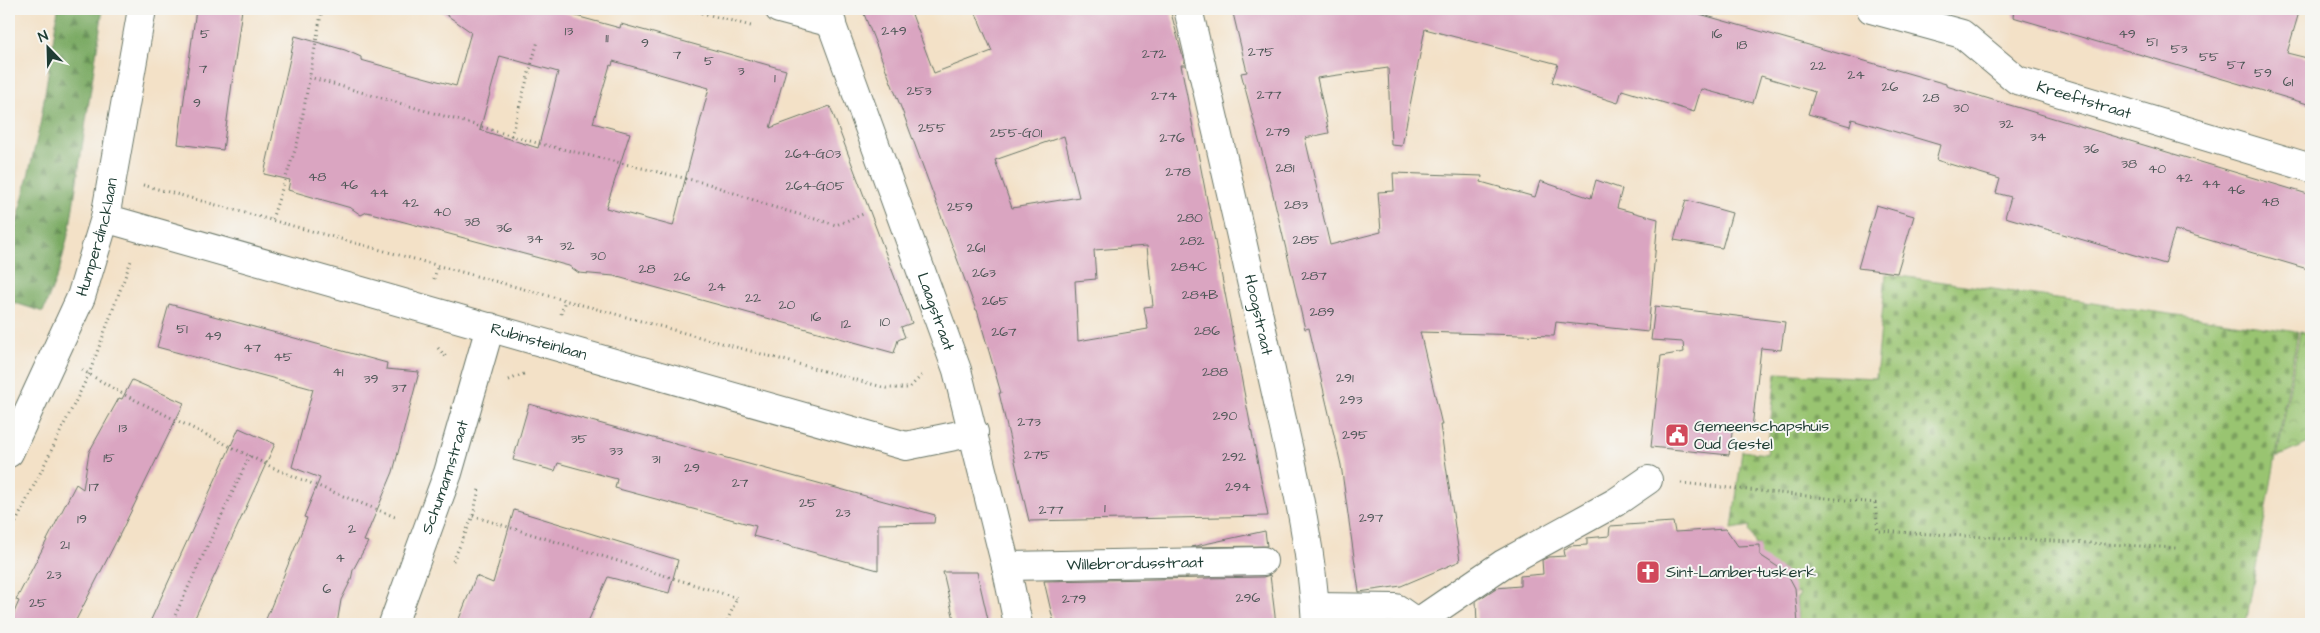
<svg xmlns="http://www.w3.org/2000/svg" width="2320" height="633" font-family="'Architects Daughter',sans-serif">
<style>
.forest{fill:url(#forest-firs);stroke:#4c744c}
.cemetery{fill:url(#cemetery-stones);stroke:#5c8052}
.park{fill:url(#park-crowns);stroke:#5c8052}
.building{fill:#daa5c1;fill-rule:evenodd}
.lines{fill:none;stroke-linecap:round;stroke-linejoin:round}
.minor-casing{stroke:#697667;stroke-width:30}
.path{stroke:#697667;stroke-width:3;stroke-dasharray:1 4;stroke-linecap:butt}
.minor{stroke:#fff;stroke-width:28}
.labels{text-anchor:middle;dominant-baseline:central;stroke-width:4;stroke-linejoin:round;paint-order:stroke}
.number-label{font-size:14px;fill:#4e5757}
.street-label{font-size:16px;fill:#1f3d34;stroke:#f6f6f2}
.poi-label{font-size:16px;fill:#1f3d34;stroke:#f6f6f2;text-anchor:start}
</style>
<defs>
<pattern id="forest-firs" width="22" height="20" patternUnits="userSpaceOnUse" patternTransform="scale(1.25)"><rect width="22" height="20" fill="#7aaa63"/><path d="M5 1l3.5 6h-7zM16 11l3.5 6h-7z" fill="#638c52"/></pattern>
<pattern id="cemetery-stones" width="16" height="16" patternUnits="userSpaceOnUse" patternTransform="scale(1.25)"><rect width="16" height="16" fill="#99c471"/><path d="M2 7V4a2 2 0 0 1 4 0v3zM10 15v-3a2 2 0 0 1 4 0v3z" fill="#7ca05e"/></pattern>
<pattern id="park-crowns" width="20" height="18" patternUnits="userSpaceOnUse" patternTransform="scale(1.25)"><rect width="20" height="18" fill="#99c471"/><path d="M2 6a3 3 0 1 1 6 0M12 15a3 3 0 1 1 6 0" fill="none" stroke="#7ca05e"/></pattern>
</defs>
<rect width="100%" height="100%" fill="#f6f6f2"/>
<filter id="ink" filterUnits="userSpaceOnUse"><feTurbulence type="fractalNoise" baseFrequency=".02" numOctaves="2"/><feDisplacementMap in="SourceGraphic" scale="10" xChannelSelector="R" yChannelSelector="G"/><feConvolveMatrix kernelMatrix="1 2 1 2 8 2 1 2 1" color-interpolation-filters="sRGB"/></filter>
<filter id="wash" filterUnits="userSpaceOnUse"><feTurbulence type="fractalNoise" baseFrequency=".0096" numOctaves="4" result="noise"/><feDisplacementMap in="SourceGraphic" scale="20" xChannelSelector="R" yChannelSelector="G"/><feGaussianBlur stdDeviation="1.12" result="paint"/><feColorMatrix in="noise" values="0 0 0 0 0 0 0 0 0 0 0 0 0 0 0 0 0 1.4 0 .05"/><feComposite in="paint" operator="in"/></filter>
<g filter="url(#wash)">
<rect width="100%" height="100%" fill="#f3e1c7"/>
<polygon class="forest" points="58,9 103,9 70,227 59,272 43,312 9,301 9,256 40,125"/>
<polygon class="cemetery" points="1886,274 2298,332 2246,624 1798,624 1796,598 1800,595 1798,592 1795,595 1782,587 1790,574 1780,568 1773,581 1757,579 1760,545 1756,545 1749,530 1750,526 1732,529 1742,451 1767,454 1776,373 1876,378"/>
<polygon class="park" points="2300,332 2311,334 2311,442 2277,457"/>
<g id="blocks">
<g class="building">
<polygon points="196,9 242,9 223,150 178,144"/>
<path d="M438,9h112l70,19 1,-4 165,46 -16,58 60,-22 82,217 -11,4 4,10 -7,3 -4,13 -280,-77 -35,-3 -10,-7 -202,-54 -6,3 -10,-7 -63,-18 2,-10 -26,-6 31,-138 50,14 16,7v3l95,26 15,-54zM500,56l58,16 -20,76 -58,-18zM613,61l96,27 -36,138 -67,-18 24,-75 -37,-10 17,-58 2,1z"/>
<path d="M862,9h48l24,64 58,-22 -18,-42h196l15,56h-4l87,451 -239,5 -30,-128h2l-24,-83h-1l-74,-200zM1064,136l15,61 -67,11 -17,-48zM1147,246l6,60 -9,1 4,22 -70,12 -3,-60 21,-2 -2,-29z"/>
<polygon points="1232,9 1682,9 1946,84 1946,86 2311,195 2311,270 2175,230 2165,264 2005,217 2011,197 1996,193 2000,179 1936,160 1940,145 1852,119 1850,126 1808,114 1815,92 1761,76 1753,103 1701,89 1694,112 1622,90 1618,103 1552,82 1558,64 1425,29 1402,146 1391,145 1388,68 1317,78 1329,133 1305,138 1330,245 1381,232 1378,192 1394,191 1393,173 1482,176 1481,182 1535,197 1540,181 1591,198 1596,180 1622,189 1617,208 1658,219 1648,332 1556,322 1554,336 1420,332 1442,425 1440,425 1460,561 1401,586 1359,592 1341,465 1309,328 1305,329 1270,182 1241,73 1247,72"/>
<polygon points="2014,9 2300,9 2287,53 2311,59 2311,105 2013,17"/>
<polygon points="1686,200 1732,213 1722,248 1674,240"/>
<polygon points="1876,205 1914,216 1897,273 1858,268"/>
<polygon points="169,304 387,363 386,369 419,372 393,472 364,541 368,542 353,570 351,580 341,600 337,624 264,624 307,518 304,517 320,478 292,467 313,389 157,347"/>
<polygon points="1655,306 1785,322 1781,350 1761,348 1752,428 1733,426 1729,455 1651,447 1661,356 1684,352 1683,342 1651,340"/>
<polygon points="132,380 184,403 119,536 74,624 9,624 19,601 16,600 76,484 83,489 89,452 119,398 122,399"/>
<polygon points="529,404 935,515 934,523 878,524 878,570 753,536 756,526 615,488 617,479 558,463 555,471 513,460"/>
<polygon points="239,428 275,444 238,525 192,624 149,624"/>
<polygon points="514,510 678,560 669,593 608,577 587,624 457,624 476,576 493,583"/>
<polygon points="1673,522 1675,532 1726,529 1738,546 1760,545 1760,555 1787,573 1795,588 1798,624 1477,624 1476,601 1496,588 1520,586 1520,576 1543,574 1542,560 1549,557 1565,556 1564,550 1569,546 1587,545 1587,538 1609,536 1610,526"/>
<polygon points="1265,531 1267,546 1191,547"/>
<polygon points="943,572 977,572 989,624 955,624"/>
<polygon points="1270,575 1276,624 1054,624 1044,581 1263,577"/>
</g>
</g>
</g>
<g filter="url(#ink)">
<use href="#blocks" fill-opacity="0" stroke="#697667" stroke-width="1"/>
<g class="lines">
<g class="minor-casing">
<g id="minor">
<polyline points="779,9 832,23"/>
<path id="s1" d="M826,9l131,361 49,196 12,58"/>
<path id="s2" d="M1188,9c29,121 57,243 84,366 18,82 40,165 44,249"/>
<path id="s3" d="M1871,9l91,25 55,46 294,88"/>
<path id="s4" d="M105,218l801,228 68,-14"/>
<path id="s5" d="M9,453l72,-156 24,-79 37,-209"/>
<path id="s6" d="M1006,566l257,-5"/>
<polyline points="1315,607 1396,608 1419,624"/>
<polyline points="1418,622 1503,564 1616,502 1648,480"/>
<path id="s7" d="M393,624l55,-151 42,-146"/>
</g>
</g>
<g class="path">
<polyline points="687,9 751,26"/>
<polyline points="309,77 537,143 709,184 773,207 836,225 866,213"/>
<polyline points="511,136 538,41"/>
<polyline points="143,185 886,388 909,388 923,374"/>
<polyline points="272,219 298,141 322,9"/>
<polyline points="434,279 438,265"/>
<polyline points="561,314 565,300"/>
<polyline points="438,348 447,358"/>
<polyline points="82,370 123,394 278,470 398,518"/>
<polyline points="509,380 526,373"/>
<polyline points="1681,483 1875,503 1878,531 2176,548"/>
<polyline points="473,516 737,598 726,624"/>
<polyline points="9,536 89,374 132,258"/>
<polyline points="453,561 473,516 479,489"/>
<polyline points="171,624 250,455"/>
</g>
<use href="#minor" class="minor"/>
</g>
</g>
<defs>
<g id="civic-square" transform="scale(1.25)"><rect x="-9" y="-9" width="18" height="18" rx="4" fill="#d1495b" stroke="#f6f6f2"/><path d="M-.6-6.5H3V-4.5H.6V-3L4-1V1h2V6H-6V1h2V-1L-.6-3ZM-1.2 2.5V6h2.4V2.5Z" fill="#fff"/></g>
<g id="church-square" transform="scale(1.25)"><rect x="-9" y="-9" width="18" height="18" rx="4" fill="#d1495b" stroke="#f6f6f2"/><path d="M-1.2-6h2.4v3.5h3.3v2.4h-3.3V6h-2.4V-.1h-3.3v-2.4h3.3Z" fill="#fff"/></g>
</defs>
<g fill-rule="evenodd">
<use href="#civic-square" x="1677" y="435"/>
<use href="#church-square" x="1648" y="572"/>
</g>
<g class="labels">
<g class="number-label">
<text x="569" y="31">13</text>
<text x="894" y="31">249</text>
<text x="205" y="34">5</text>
<text x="1717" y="34">16</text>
<text x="2127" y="34">49</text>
<text x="607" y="38">11</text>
<text x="2152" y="42">51</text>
<text x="645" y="43">9</text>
<text x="1742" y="45">18</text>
<text x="2179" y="49">53</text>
<text x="1261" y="52">275</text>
<text x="1154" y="54">272</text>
<text x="677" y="55">7</text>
<text x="2209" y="57">55</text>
<text x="709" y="61">5</text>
<text x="2236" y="65">57</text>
<text x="1818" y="66">22</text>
<text x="203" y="69">7</text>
<text x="741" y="71">3</text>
<text x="2263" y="73">59</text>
<text x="1856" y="75">24</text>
<text x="775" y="78">1</text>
<text x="2288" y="82">61</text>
<text x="1890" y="87">26</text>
<text x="919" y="91">253</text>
<text x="1269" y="95">277</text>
<text x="1164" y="96">274</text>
<text x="1931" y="98">28</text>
<text x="197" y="103">9</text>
<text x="1961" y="108">30</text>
<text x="2006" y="124">32</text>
<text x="932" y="128">255</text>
<text x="1278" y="132">279</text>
<text x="1016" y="133">255-G01</text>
<text x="2038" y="137">34</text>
<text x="1172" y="138">276</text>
<text x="2091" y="149">36</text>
<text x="813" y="154">264-G03</text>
<text x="2129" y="164">38</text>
<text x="1285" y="168">281</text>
<text x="2157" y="169">40</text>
<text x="1178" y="172">278</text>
<text x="317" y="177">48</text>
<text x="2184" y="178">42</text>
<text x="2211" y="184">44</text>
<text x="349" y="185">46</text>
<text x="815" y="186">264-G05</text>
<text x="2236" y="190">46</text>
<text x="379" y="193">44</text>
<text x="2270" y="202">48</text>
<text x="410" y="203">42</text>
<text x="1296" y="205">283</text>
<text x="960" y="207">259</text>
<text x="442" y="212">40</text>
<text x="1190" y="218">280</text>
<text x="472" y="222">38</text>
<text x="504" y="228">36</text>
<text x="535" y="239">34</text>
<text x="1306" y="240">285</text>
<text x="1192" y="241">282</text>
<text x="567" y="246">32</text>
<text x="976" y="248">261</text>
<text x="598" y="256">30</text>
<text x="1189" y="267">284C</text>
<text x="647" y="269">28</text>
<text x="984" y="273">263</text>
<text x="1314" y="276">287</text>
<text x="682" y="277">26</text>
<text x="717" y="287">24</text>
<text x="1200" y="295">284B</text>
<text x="753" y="298">22</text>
<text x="995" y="301">265</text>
<text x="787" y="305">20</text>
<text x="1322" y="312">289</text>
<text x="816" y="317">16</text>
<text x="885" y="322">10</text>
<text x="846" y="324">12</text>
<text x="182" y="329">51</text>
<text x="1207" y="331">286</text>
<text x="1004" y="332">267</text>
<text x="213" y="336">49</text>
<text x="252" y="348">47</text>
<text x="283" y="357">45</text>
<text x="338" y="372">41</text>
<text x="1215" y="372">288</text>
<text x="1345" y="378">291</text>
<text x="371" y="379">39</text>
<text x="399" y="388">37</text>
<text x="1351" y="400">293</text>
<text x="1225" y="416">290</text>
<text x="1029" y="422">273</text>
<text x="123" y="428">13</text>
<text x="1355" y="435">295</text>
<text x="579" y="439">35</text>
<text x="616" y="451">33</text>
<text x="1037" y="455">275</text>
<text x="1234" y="457">292</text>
<text x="109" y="458">15</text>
<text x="656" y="459">31</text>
<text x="692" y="468">29</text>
<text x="740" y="483">27</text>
<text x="94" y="487">17</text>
<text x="1238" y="487">294</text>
<text x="808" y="503">25</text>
<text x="1105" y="508">1</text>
<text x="1051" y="510">277</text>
<text x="843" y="513">23</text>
<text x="1371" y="518">297</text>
<text x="82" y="519">19</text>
<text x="352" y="529">2</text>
<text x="65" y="545">21</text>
<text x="340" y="558">4</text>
<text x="54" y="575">23</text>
<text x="327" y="589">6</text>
<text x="1248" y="598">296</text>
<text x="1074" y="599">279</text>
<text x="38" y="603">25</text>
</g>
<g class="street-label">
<text stroke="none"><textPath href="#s3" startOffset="236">Kreeftstraat</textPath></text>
<text stroke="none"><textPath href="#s5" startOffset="234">Humperdincklaan</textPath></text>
<text stroke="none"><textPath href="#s1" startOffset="322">Laagstraat</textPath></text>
<text stroke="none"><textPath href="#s2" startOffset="314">Hoogstraat</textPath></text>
<text stroke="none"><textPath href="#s4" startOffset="451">Rubinsteinlaan</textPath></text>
<text stroke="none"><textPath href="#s7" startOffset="156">Schumannstraat</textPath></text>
<text stroke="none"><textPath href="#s6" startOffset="129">Willebrordusstraat</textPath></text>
</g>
<g class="poi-label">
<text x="1694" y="426">Gemeenschapshuis<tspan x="1694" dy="18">Oud Gestel</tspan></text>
<text x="1666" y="572">Sint-Lambertuskerk</text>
</g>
</g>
<rect width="2320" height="633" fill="none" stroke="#f6f6f2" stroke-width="30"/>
<g transform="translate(48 48) rotate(337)" stroke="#f6f6f2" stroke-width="4" paint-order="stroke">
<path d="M0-4L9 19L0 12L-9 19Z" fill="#1f3d34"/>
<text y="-8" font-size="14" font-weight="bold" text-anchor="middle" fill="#1f3d34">N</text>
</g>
</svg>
